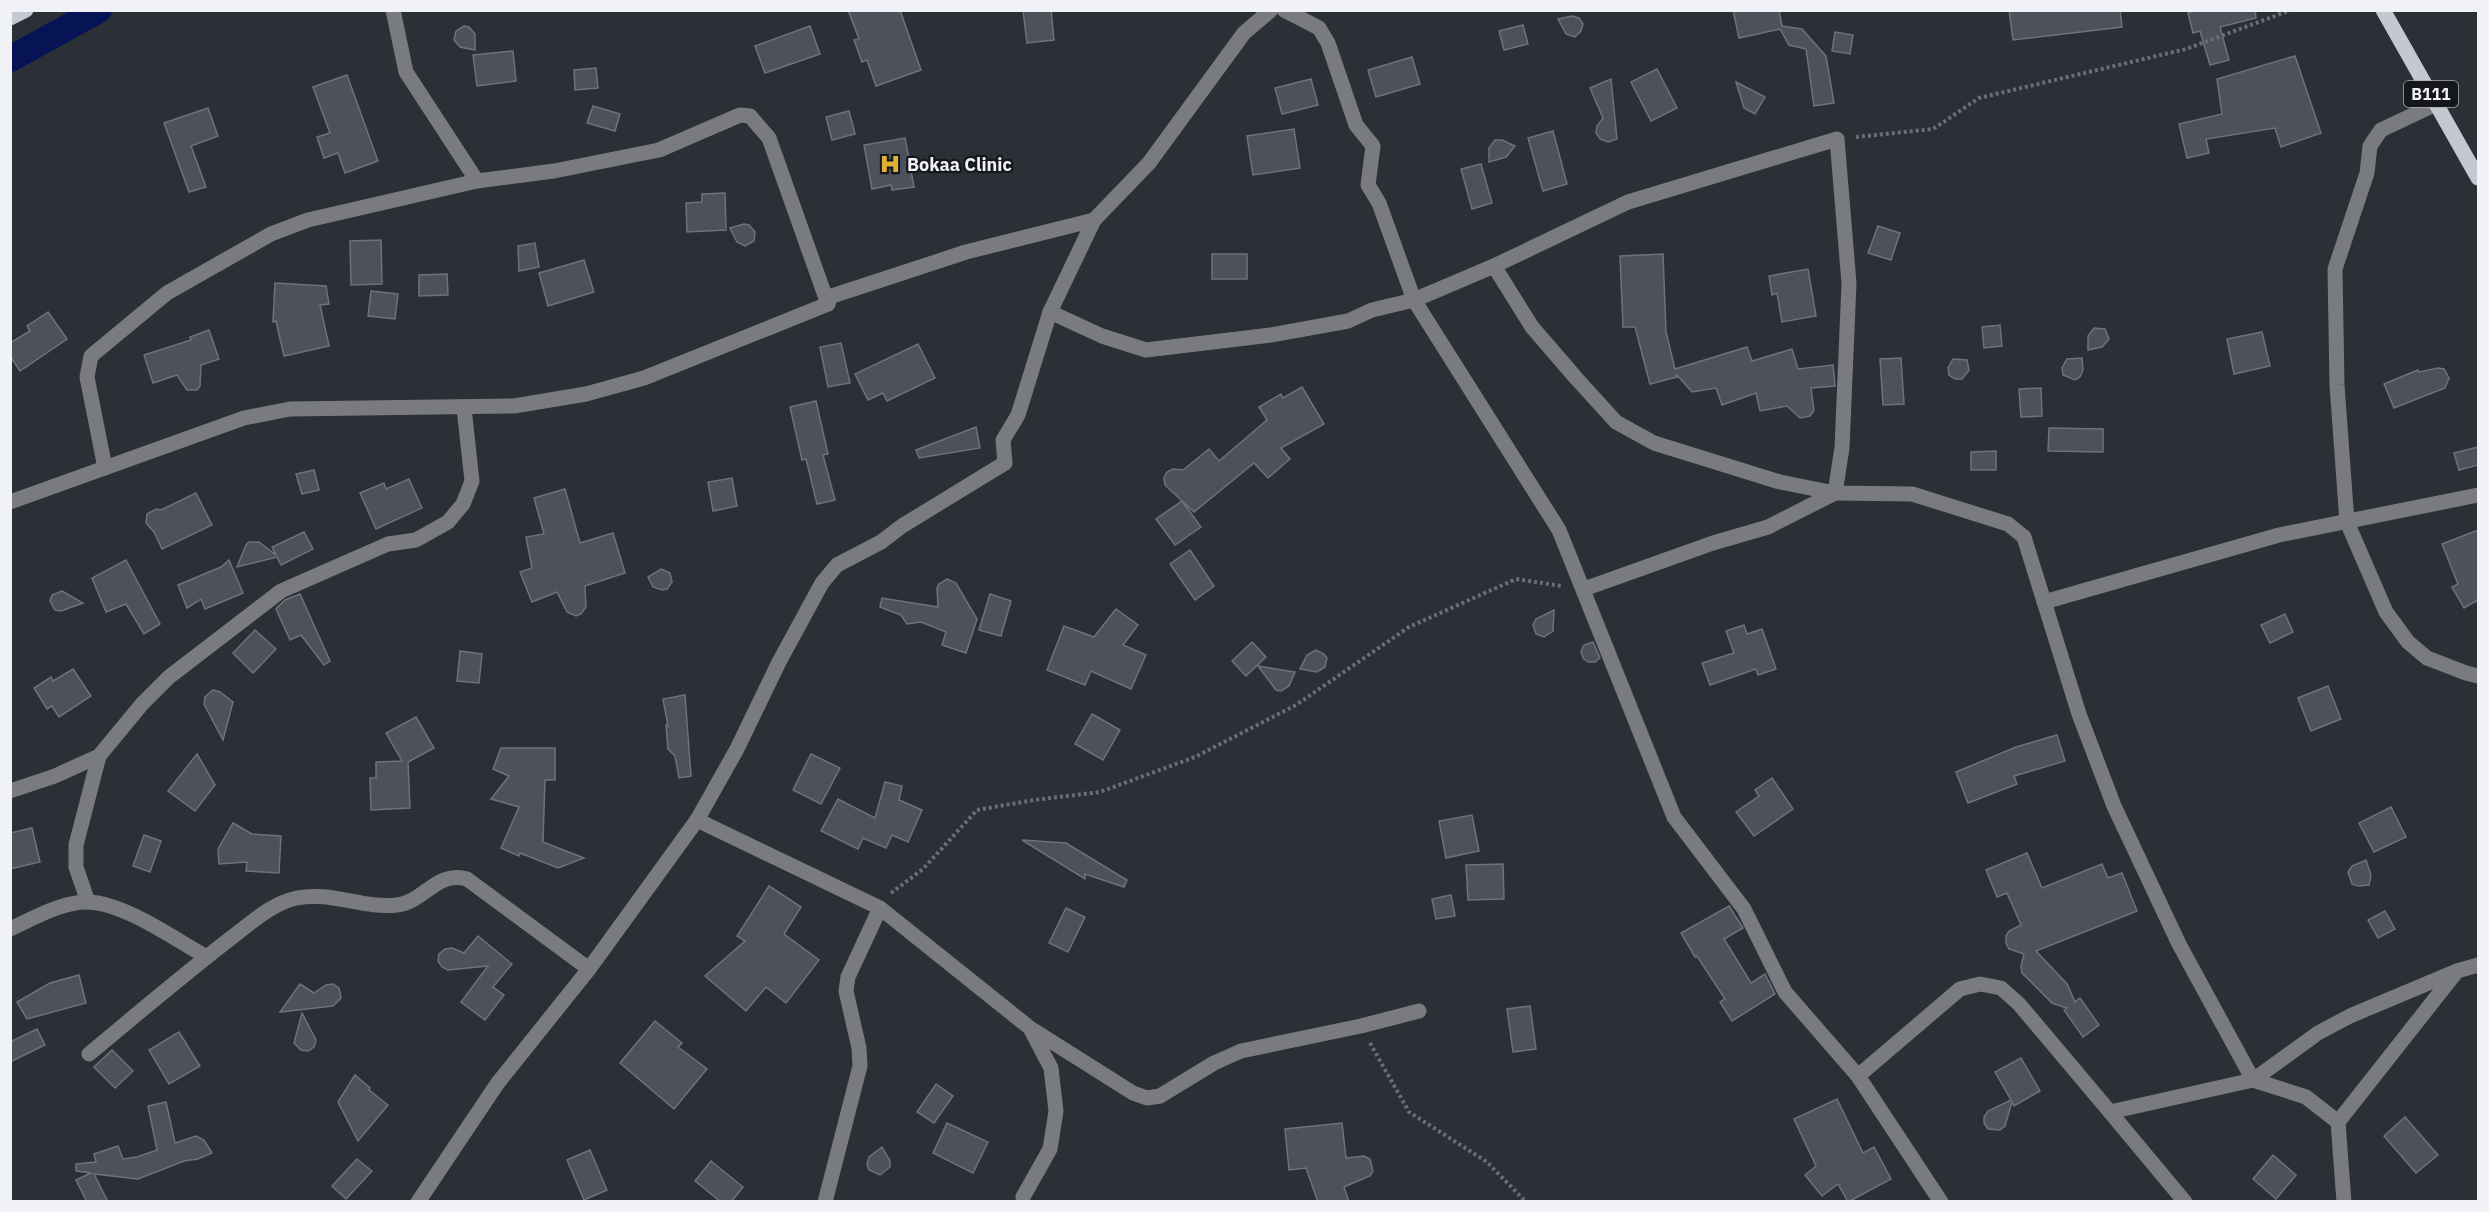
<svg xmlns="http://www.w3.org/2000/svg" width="2489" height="1212" font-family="'IBM Plex Sans',sans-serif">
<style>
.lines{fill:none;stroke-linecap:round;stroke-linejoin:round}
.canal{stroke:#061455;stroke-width:26}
.building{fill:#4d5159;stroke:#6e727b;stroke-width:1.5}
.path{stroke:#6b6e74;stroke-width:4;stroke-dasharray:3 3;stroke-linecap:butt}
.minor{stroke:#797b7f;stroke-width:15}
.major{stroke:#c4c8d0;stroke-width:15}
.labels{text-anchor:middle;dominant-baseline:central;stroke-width:4.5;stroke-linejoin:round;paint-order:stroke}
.shield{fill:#15171a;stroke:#aeb0b5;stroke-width:1.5}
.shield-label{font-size:16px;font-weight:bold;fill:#f0f2f7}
.poi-label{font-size:18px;font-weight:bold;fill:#f0f2f7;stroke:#15171a;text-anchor:start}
</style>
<rect width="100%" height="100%" fill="#2b2f36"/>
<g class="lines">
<polyline class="canal" points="10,59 99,10"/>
</g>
<g class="building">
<polygon points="848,10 900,10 921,70 876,86 867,60 862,62 854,40 859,39"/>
<polygon points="1023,10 1051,10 1054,40 1027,43"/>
<polygon points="1733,10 1779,10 1782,26 1802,29 1826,56 1834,103 1814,106 1806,49 1789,45 1780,29 1739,38"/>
<polygon points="2009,10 2120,10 2122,27 2013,40"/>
<polygon points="2198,10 2255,10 2256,18 2220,27 2229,60 2210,65 2200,31 2193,33 2188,13"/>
<polygon points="1572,16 1579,18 1583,24 1581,31 1575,37 1566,34 1558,19"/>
<polygon points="1523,25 1528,44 1504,50 1499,31"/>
<polygon points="464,26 469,27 475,34 475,50 460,47 454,40 456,31"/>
<polygon points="810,26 820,54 765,73 755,46"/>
<polygon points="1835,32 1853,35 1850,54 1832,51"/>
<polygon points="513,51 516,81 477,86 473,55"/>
<polygon points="2295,56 2321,133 2281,147 2275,128 2206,139 2209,153 2187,158 2179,124 2222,114 2217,79"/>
<polygon points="1412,57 1420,84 1376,97 1368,70"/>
<polygon points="596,68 598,88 575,90 574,70"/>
<polygon points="1657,69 1677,108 1651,121 1631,82"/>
<polygon points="347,75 378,161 345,173 338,153 324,158 317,137 330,133 313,87"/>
<polygon points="1311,79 1318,105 1282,114 1275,88"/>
<polygon points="1611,79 1617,139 1608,142 1600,139 1596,133 1597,126 1603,118 1590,88"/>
<polygon points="1736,82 1765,97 1755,114 1744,108"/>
<polygon points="593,106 620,114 615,131 587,123"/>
<polygon points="208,108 218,136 191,146 206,187 189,192 164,123"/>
<polygon points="849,111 855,134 832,140 826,117"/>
<polygon points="1294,129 1300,168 1253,175 1247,136"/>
<polygon points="1553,131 1567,184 1543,191 1528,138"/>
<polygon points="905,138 914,187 892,190 891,185 872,189 864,145"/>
<polygon points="1495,140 1502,140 1515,146 1506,157 1489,162 1489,148"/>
<polygon points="1481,164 1492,203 1472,209 1461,169"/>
<polygon points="725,193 726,230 687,232 686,203 702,202 702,194"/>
<polygon points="744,224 749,225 755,232 754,241 745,246 737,242 730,228"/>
<polygon points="1878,226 1900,233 1891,260 1868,253"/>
<polygon points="381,240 382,284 351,285 350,241"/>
<polygon points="535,243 539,267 519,271 518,246"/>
<rect x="1212" y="254" width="35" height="25"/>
<polygon points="1663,254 1666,332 1675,369 1747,347 1752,361 1792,349 1798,369 1833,365 1835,386 1811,388 1814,410 1810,416 1800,418 1787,406 1760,411 1756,393 1722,405 1716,388 1692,392 1676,374 1677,377 1650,384 1635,327 1623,327 1620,256"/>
<polygon points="584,260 594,292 548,306 539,273"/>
<polygon points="1808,269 1816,316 1782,322 1777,293 1772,295 1769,276"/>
<polygon points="447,274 448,295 419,296 419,275"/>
<polygon points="275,283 326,286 329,304 320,305 329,346 284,356 276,321 273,322"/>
<polygon points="371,291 398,294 395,319 368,316"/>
<polygon points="48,312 67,339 20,371 10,356 10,343 30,331 27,326"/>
<polygon points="2000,325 2002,346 1984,348 1982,327"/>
<polygon points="2094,328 2105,329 2109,339 2102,347 2088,350 2088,336"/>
<polygon points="209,330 219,359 201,365 200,386 197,390 187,390 177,375 153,383 144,355 191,340 190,337"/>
<polygon points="2262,332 2270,366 2234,374 2227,339"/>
<polygon points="841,343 850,383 828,387 820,347"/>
<polygon points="918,344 935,378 887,401 883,393 868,400 855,374"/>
<polygon points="1901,358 1904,404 1883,405 1880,359"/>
<polygon points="2082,358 2083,370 2080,377 2075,380 2063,375 2062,368 2067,359"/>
<polygon points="1953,359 1967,360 1969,370 1962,379 1955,379 1949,375 1948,368"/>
<polygon points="2438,368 2444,369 2449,378 2445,388 2394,408 2384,384 2418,370 2419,372"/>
<polygon points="1302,387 1324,424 1281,448 1290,459 1268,478 1254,463 1194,512 1165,485 1164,478 1167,472 1173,469 1183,470 1209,449 1219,461 1267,420 1259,407 1281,394 1283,398"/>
<polygon points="2041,388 2042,416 2021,417 2019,389"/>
<polygon points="816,401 828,454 823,455 835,500 817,504 806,459 802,460 790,407"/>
<polygon points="976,427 980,448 919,458 916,450"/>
<polygon points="2049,428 2103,429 2103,452 2048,451"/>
<polygon points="2478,447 2478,465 2459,470 2454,453"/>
<polygon points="1996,451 1996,470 1971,470 1971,452"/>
<polygon points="314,470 319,490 302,494 296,474"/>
<polygon points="732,478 737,506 713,511 708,482"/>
<polygon points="409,479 422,508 376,529 360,493 384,483 386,489"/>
<polygon points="565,489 580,543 613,533 625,573 585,586 586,607 581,614 576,616 567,612 557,592 532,602 520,572 532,568 526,537 544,534 534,498"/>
<polygon points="196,493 212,525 162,549 154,532 146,523 147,514 156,509 161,510"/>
<polygon points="1182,501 1201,527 1175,545 1156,519"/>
<polygon points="2478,530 2478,600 2464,608 2452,587 2458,584 2442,544"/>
<polygon points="304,532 313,549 281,565 277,557 237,567 246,545 249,542 259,542 276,555 272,547"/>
<polygon points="1190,550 1214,586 1195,600 1170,564"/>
<polygon points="126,560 160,624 144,634 126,604 106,612 92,578"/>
<polygon points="229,560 243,593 205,609 201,599 187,608 178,585 221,567"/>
<polygon points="661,569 670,573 672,582 667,589 662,590 653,587 648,577"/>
<polygon points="947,579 956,583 977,619 966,653 942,645 946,632 921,622 907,624 901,615 880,607 882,598 938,607 937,588 939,584"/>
<polygon points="62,591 83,603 61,611 55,610 50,601 52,595"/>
<polygon points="300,594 330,661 324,665 301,635 290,640 276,609 285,600"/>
<polygon points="990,594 1011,601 1001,636 979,630"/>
<polygon points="1116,609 1138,625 1123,645 1146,655 1131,689 1091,671 1085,685 1047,670 1064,626 1094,637"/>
<polygon points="1554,610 1553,631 1544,637 1536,634 1533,625 1536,619"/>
<polygon points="2285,614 2293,632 2270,643 2261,625"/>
<polygon points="1744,625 1747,634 1762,629 1776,669 1758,675 1756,669 1710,685 1702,663 1734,653 1726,631"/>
<polygon points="255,630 276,649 253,673 233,653"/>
<polygon points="1252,642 1266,657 1246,676 1232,661"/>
<polygon points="1593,642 1600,658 1595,662 1588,662 1583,658 1581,651 1584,645"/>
<polygon points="1316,650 1324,654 1327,658 1325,667 1317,672 1300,669 1307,655"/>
<polygon points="460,651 482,654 479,683 457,681"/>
<polygon points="1258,666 1295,672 1289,686 1281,691 1276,690"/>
<polygon points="73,669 91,696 59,717 52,706 47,709 34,688 51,677 53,681"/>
<polygon points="2328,686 2341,719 2311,731 2298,698"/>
<polygon points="213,690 220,692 233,702 223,740 204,704 205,697"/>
<polygon points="685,695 691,776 679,778 675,756 668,749 666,725 668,726 663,699"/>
<polygon points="1092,714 1120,730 1103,760 1075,744"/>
<polygon points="416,717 434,748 408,762 410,808 371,810 370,778 376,778 376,762 402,761 386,733"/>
<polygon points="2057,735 2065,761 2014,776 2017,784 1968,803 1956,772 2016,747"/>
<polygon points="501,748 555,748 555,780 545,780 543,842 584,858 558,868 520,853 519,856 501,848 519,807 491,799 509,776 493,769"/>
<polygon points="197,754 215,785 195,811 168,791"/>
<polygon points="811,754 840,768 821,804 793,790"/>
<polygon points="1772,778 1793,809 1754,836 1736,812 1759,796 1755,790"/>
<polygon points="885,782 902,786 899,800 922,810 908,842 892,835 886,848 863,838 858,849 821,831 838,799 875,818"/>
<polygon points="2391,807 2406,837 2374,852 2359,823"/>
<polygon points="1472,815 1479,851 1446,858 1439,821"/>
<polygon points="233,823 252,834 281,836 279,873 246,871 247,862 219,864 218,849"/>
<polygon points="32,828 40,862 10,869 10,833"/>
<polygon points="144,835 161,841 150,872 133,866"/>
<polygon points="1022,840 1066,843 1127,880 1124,887 1085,874 1085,879"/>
<polygon points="2027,853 2042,888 2102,864 2108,878 2122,873 2137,911 2036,951 2067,984 2075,1002 2080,998 2099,1025 2083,1037 2064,1010 2067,1008 2052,1003 2022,973 2021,966 2024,954 2009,949 2006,943 2006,936 2009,931 2021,925 2007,893 1997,897 1986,870"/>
<polygon points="2366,860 2371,875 2369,885 2358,886 2352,884 2348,872 2352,866"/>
<polygon points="1503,864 1504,899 1468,900 1466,865"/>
<polygon points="769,886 801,907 784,934 819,960 786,1003 766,987 746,1011 705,976 745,941 737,936"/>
<polygon points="1451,895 1455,916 1436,919 1432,899"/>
<polygon points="1729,906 1743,928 1724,939 1751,983 1765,974 1775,994 1732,1021 1720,1002 1725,999 1697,956 1695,957 1681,933"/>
<polygon points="1066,908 1085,917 1068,952 1049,943"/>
<polygon points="2385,911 2395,929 2378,938 2368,920"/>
<polygon points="478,936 512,964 493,987 504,995 485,1020 461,1002 488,966 448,970 442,967 438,961 439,954 445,949 452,948 464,953"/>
<polygon points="79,975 86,1003 27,1019 17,1002 50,983"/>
<polygon points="300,984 314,993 326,985 333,984 339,988 341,998 333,1006 280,1012"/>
<polygon points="1530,1006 1536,1049 1513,1052 1507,1009"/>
<polygon points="302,1013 316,1040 314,1047 308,1051 301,1050 294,1043"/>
<polygon points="655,1021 682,1043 678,1047 707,1069 674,1109 620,1063"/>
<polygon points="37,1029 45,1045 10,1062 10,1042"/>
<polygon points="179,1032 200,1066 169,1084 149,1050"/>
<polygon points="112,1050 133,1071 115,1088 94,1067"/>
<polygon points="2021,1058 2040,1091 2014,1106 2012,1102 2005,1126 2000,1130 1988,1129 1984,1123 1984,1117 1988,1111 2011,1100 1995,1072"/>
<polygon points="355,1075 370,1088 369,1090 388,1105 358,1141 338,1102"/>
<polygon points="936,1084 953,1096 934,1123 917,1112"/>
<polygon points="1837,1099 1863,1153 1874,1147 1891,1179 1848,1202 1838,1184 1822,1196 1805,1175 1816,1166 1794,1119"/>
<polygon points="166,1102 175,1143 196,1136 204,1140 212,1153 198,1159 184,1161 138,1179 94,1174 108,1202 87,1202 76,1180 91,1173 76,1171 76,1164 96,1162 94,1154 118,1146 123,1159 137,1157 157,1150 148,1106"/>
<polygon points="2405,1117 2438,1155 2416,1173 2384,1136"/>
<polygon points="947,1123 988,1142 973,1173 933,1153"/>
<polygon points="1342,1123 1346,1158 1364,1156 1370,1159 1373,1171 1370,1176 1344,1187 1349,1202 1318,1202 1306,1168 1289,1170 1285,1129"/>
<polygon points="882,1147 890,1161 890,1167 880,1175 869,1170 867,1164 869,1157"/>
<polygon points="590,1150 607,1190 584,1200 567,1160"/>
<polygon points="2273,1155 2296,1175 2276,1199 2253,1179"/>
<polygon points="357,1159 372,1171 346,1199 332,1186"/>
<polygon points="711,1161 743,1187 731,1202 721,1202 695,1181"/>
</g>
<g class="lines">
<g class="path">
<polyline points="1856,137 1933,129 1979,98 2186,49 2291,10"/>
<polyline points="891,893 923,869 977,810 1034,800 1100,792 1195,757 1296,705 1409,627 1516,579 1562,586"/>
<polyline points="1370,1043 1409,1112 1487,1162 1526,1202"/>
</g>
<g class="minor">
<polyline points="393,10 406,72 477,181"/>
<polyline points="1284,10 1319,28 1328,43 1356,125 1373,146 1368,185 1379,203 1414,300 1559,530 1674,817 1744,909 1785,992 1858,1076 1941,1202"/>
<polyline points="2436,104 2381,130 2370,146 2367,173 2335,269 2337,385 2347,522 2386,612 2408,642 2427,658 2466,673 2478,676"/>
<polyline points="1494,266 1532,327 1576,378 1616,422 1654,443 1780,482 1835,493 1912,494 2008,524 2024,537 2079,714 2114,806 2179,944 2253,1080 2318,1033 2350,1016 2457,971"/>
<polyline points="1050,312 1102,336 1146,350 1271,335 1348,321 1372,310 1414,300 1494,266 1628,202 1837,139 1849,283 1842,448 1835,493 1768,527 1713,543 1584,589"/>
<polyline points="105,468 87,377 91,356 167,293 271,234 308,220 477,181 554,171 659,150 740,115 750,116 769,138 828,304"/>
<polyline points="10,502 244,418 290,409 514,406 586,394 644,378 828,304 829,297 966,252 1094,220"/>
<polyline points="2044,602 2279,535 2478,495"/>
<polyline points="10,791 55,776 99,756"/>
<polyline points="697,820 880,908 1030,1028 1133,1093 1147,1098 1160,1096 1214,1063 1241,1051 1361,1026 1419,1011"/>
<polyline points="88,902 76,867 76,845 99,756 142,704 169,677 281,591 388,544 416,540 448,522 463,504 472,481 464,408"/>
<path d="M10,929c24,-11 53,-28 79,-27 37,2 85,37 118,55"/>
<path d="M89,1054c47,-39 94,-79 142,-116 20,-15 41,-35 66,-40 34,-7 66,11 100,7 27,-3 40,-35 70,-26l122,90"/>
<polyline points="1858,1076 1960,989 1980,984 2001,988 2019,1004 2110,1112 2253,1080 2306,1097 2338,1122"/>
<polyline points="2110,1112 2185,1202"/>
<polyline points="1023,1197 1050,1149 1056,1111 1051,1068 1031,1030"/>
<polyline points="418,1202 497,1084 589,969 697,820 737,749 779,662 822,583 837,565 881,542 902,526 1005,463 1003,440 1018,415 1050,312 1094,220 1149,163 1244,33 1271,10"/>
<polyline points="825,1202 860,1066 859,1048 846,991 848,977 880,908"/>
<polyline points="2344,1202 2338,1122 2457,971 2478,965"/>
</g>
<g class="major">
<polyline points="2383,10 2478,178"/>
<polyline points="10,18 26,10"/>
</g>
</g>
<defs>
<g id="hospital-bare" transform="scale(1.62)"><path d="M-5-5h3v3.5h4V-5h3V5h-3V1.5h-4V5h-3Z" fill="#e0b034" stroke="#15171a" stroke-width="2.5" paint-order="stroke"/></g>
</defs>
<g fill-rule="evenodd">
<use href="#hospital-bare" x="890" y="164"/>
</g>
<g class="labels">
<rect class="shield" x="2404" y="81" width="54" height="26" rx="4.5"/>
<g class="shield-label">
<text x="2431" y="94">B111</text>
</g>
<g class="poi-label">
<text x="907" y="164">Bokaa Clinic</text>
</g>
</g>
<rect width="2489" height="1212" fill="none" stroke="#f0f2f7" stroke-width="24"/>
</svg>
